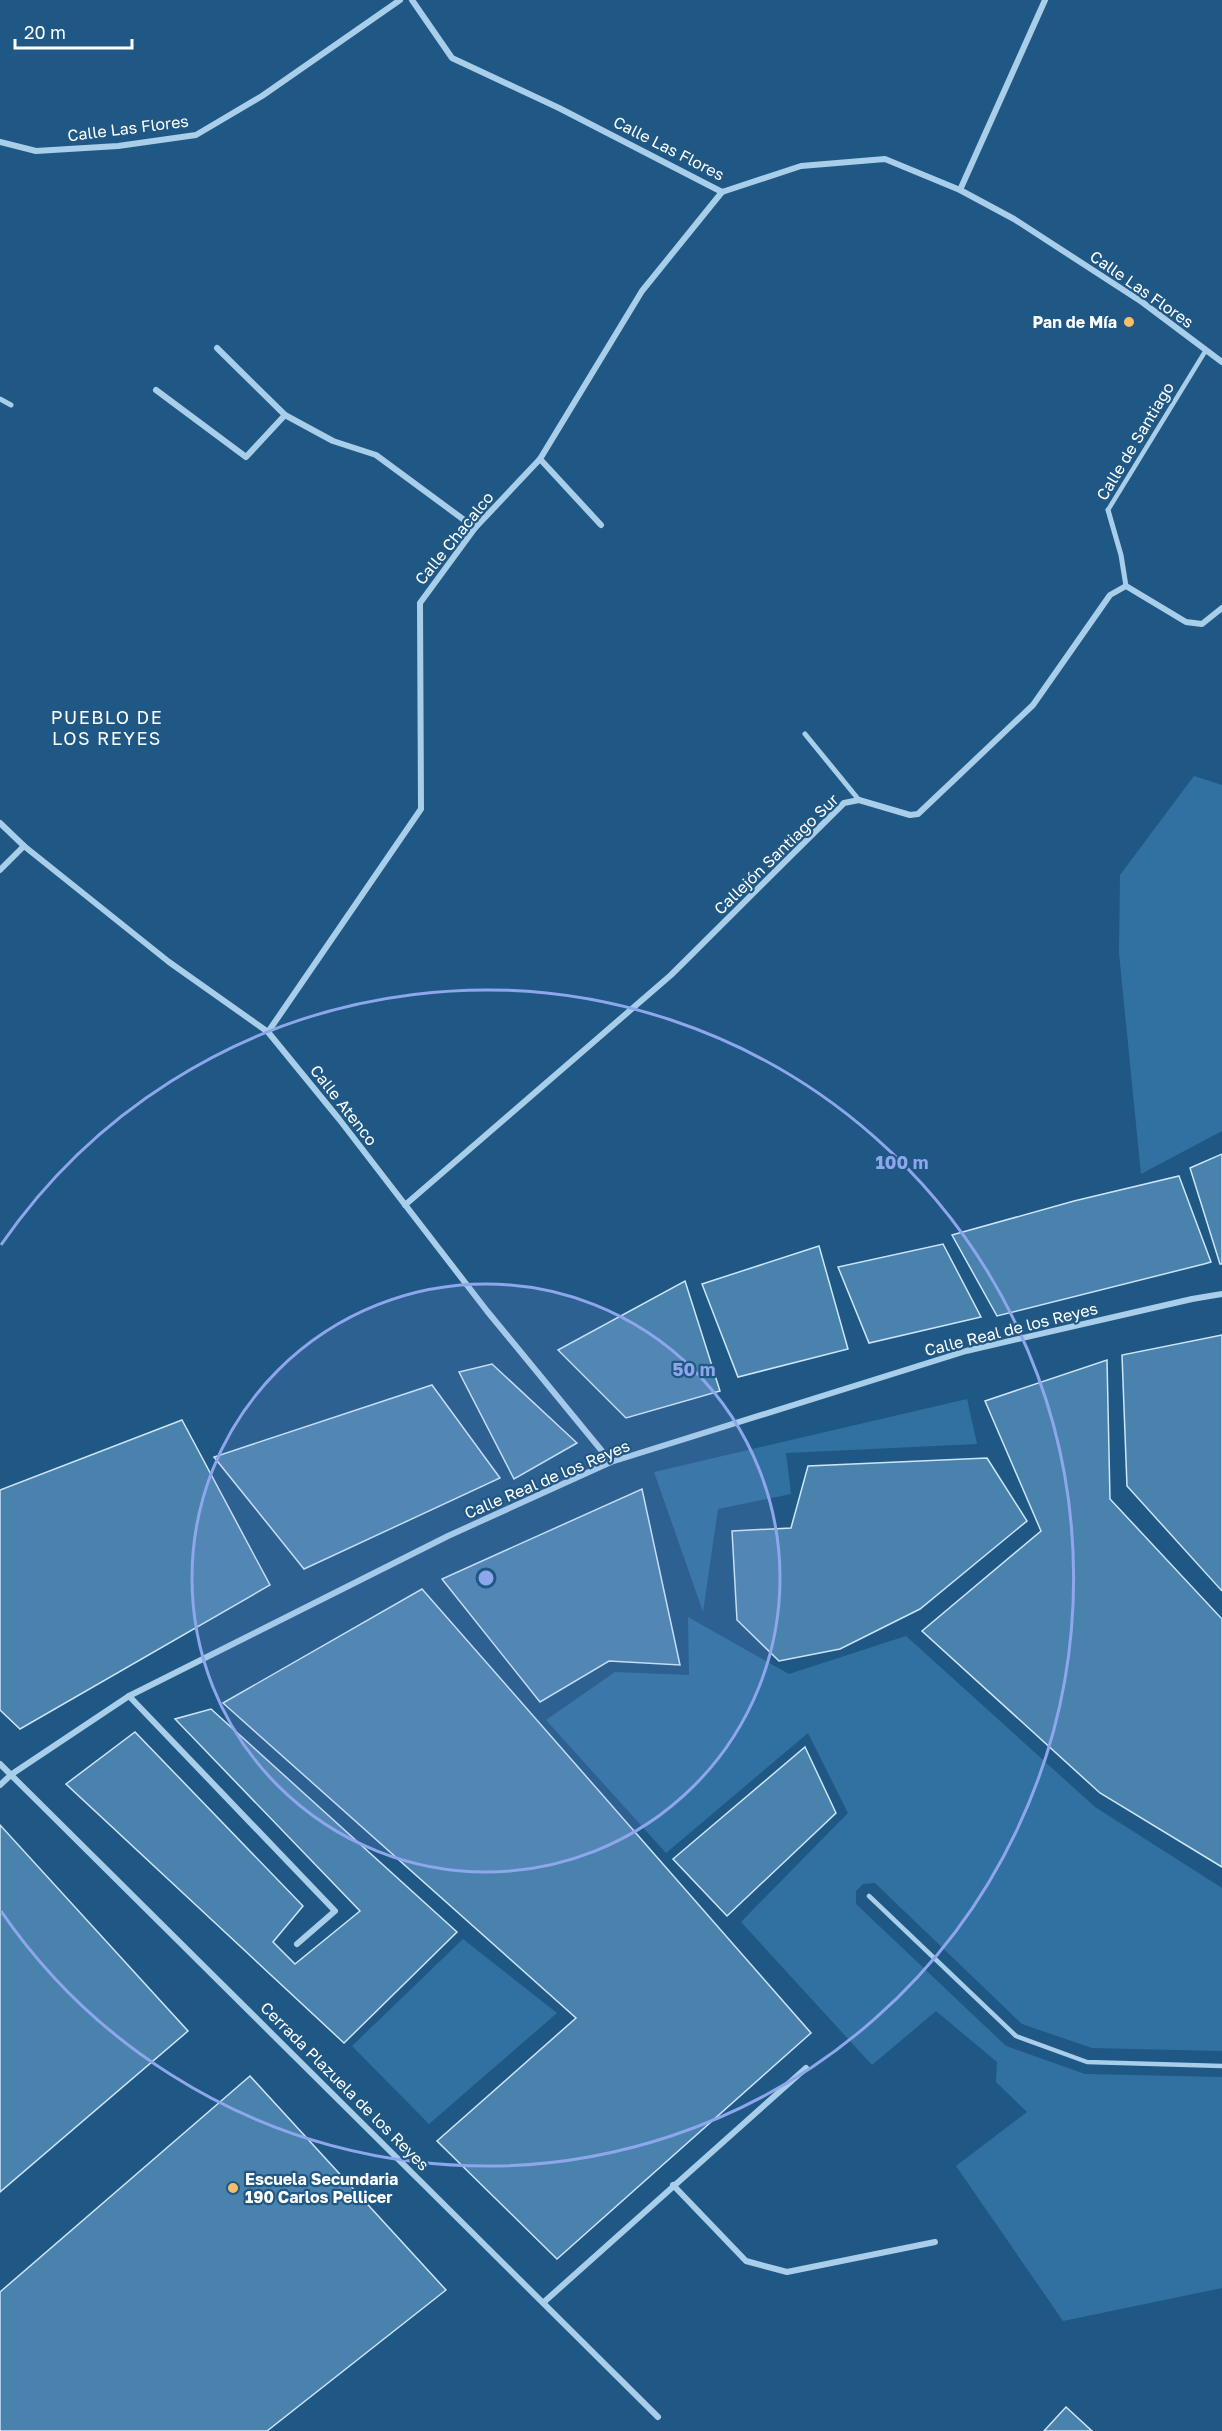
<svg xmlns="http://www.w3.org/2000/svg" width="1222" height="2431" font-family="'Golos Text',sans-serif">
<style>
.green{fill:#3171a1}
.building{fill:#4982ad;stroke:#cde5f7;stroke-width:1.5}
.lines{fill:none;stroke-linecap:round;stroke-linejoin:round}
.service{stroke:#a8cee9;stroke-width:4.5}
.pedestrian{stroke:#a8cee9;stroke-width:5}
.minor{stroke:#a8cee9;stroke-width:6}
.ring{fill:none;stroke:#8ea6ec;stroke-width:3}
.poi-dot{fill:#f7bd69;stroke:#205885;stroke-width:2}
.labels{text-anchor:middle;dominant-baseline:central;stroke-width:4.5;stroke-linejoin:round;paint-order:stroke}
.street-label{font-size:16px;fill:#fff;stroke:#205885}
.poi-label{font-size:16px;font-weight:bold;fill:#fff;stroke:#205885;text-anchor:end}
.neighbourhood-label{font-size:18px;letter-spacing:1.5px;fill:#fff;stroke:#205885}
.centre{fill:#8ea6ec;stroke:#205885;stroke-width:3}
.ring-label{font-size:18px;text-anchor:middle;font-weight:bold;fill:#8ea6ec;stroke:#205885;stroke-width:4.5;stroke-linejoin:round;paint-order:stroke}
</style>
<rect width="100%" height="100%" fill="#205885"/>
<g class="green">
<polygon points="1194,776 1222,785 1222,1131 1141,1174 1119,953 1120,875"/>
<polygon points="967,1399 977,1444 786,1453 791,1494 718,1509 703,1612 654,1472"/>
<polygon points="688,1617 789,1674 906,1636 1095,1807 1222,1888 1222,2051 1092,2048 1022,2024 875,1883 863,1884 856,1891 856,1904 1006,2046 1085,2074 1222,2077 1222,2288 1063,2321 956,2166 1027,2112 996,2082 997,2062 936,2011 872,2065 741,1922 848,1813 808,1733 666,1853 546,1720 615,1672 689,1675"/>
<polygon points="463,1939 557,2013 429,2124 352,2046"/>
</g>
<g class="building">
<polygon points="1222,1154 1222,1264 1220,1264 1190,1168"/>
<polygon points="1179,1176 1211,1262 1204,1264 997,1316 952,1235 1074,1201"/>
<polygon points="943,1244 981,1317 869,1343 838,1267"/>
<polygon points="819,1246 848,1349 738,1377 702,1284"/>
<polygon points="685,1281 720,1391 626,1418 558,1350"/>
<polygon points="1222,1335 1222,1591 1127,1486 1122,1355"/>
<polygon points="1107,1360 1110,1499 1222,1619 1222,1867 1100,1793 922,1631 1041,1531 985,1401"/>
<polygon points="492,1364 577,1443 514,1479 459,1372"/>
<polygon points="432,1385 500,1478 304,1569 214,1457"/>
<polygon points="182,1420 270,1585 20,1729 0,1710 0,1490"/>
<polygon points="987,1458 1027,1521 920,1609 840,1649 779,1661 737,1620 732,1531 791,1528 808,1466"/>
<polygon points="642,1489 680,1665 609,1661 540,1702 442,1579"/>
<polygon points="422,1589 811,2033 557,2259 437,2141 576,2018 223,1703"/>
<polygon points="211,1709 457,1932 344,2043 66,1784 135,1732 303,1906 273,1942 295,1964 360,1911 175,1719"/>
<polygon points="805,1747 836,1813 727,1916 673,1859"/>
<polygon points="0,1825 188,2031 0,2192"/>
<polygon points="250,2076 446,2290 267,2431 0,2431 0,2292"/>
<polygon points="1066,2407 1092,2431 1044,2431"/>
</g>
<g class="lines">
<g class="service">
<polyline points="1108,510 1206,350"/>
<polyline points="869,1896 1016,2036 1087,2062 1222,2066"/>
</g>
<g class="pedestrian">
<polyline points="0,399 11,405"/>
<polyline points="1108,510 1121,555 1126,586"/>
<polyline points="805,734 859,800"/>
</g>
<g class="minor">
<polyline points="412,0 452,58 559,108 722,192 801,166 885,159 960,190 1014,219 1142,302 1222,362"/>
<polyline points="0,142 36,151 118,146 196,135 262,96 400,0"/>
<polyline points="960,190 1045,0"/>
<polyline points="217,348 285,415 333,441 376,455 475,528"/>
<polyline points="156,390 246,457 285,415"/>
<polyline points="540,459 601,525"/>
<polyline points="0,823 24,846 169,962 268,1032 339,1119 487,1311 611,1462"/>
<polyline points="0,870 24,846"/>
<polyline points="268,1032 421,809 420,603 475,528 540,459 642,291 722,192"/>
<polyline points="405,1205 671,975 844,803 859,800 910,815 918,814 1033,705 1110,595 1126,586 1186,622 1202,624 1222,608"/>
<polyline points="129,1696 335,1911 297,1944"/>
<polyline points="0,1764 658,2417"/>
<polyline points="0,1785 12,1774 129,1696 448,1536 611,1462 966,1351 1192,1299 1222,1294"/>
<polyline points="673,2185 746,2261 787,2272 935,2242"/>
<polyline points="544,2302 806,2068"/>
</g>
</g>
<circle cx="486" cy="1578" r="294" fill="#8ea6ec" fill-opacity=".12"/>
<g class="ring">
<circle cx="486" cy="1578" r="294"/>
<path d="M1 1245A588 588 0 1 1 1 1911"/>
</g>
<g class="poi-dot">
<circle cx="1129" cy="322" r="6"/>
<circle cx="233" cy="2188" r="6"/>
</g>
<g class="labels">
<g class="street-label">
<text transform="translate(128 128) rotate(-7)">Calle Las Flores</text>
<text transform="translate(669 148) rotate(27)">Calle Las Flores</text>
<text transform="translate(1142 289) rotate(35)">Calle Las Flores</text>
<text transform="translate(1135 441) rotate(-59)">Calle de Santiago</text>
<text transform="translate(454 538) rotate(-51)">Calle Chacalco</text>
<text transform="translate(776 854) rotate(-44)">Callejón Santiago Sur</text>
<text transform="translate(344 1105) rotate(52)">Calle Atenco</text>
<text transform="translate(1011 1329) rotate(-14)">Calle Real de los Reyes</text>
<text transform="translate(547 1479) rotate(-23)">Calle Real de los Reyes</text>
<text transform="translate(345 2086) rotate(45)">Cerrada Plazuela de los Reyes</text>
</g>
<g class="poi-label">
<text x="1117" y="322">Pan de Mía</text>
<text x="245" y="2179" text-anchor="start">Escuela Secundaria<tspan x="245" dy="18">190 Carlos Pellicer</tspan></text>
</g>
<g class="neighbourhood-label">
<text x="107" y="717">PUEBLO DE<tspan x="107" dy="21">LOS REYES</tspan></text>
</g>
</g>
<circle cx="486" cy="1578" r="9" class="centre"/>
<g class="ring-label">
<text x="902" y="1169">100 m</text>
<text x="694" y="1376">50 m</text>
</g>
<path d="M15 39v9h117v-9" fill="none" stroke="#ffffff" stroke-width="3"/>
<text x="24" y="39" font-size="18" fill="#ffffff" stroke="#205885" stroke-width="4.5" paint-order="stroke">20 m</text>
</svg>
